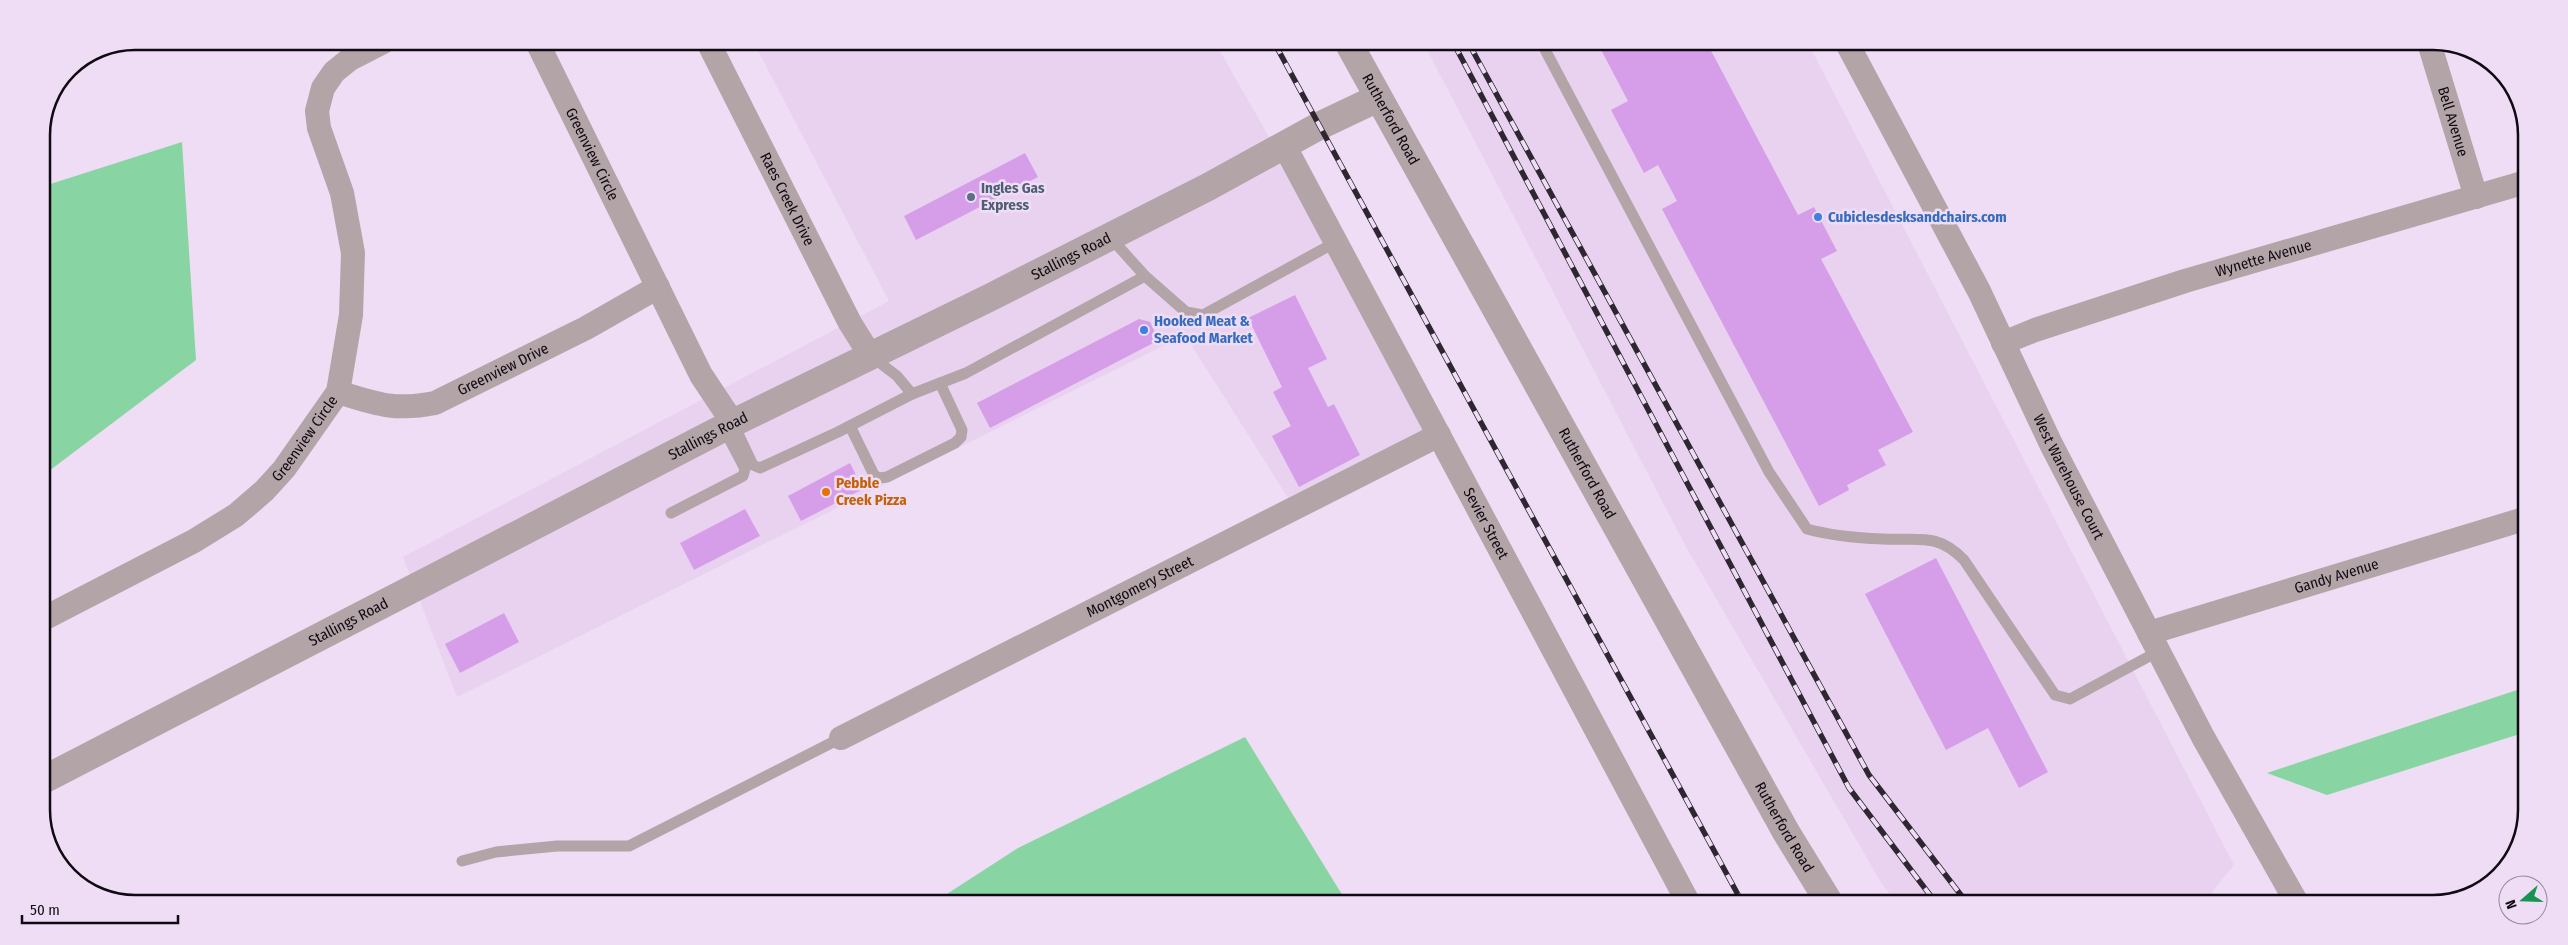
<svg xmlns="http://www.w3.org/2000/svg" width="2568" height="945" font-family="'Fira Sans Condensed',sans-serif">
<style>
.built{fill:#e9d2f0}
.green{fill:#88d5a3}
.building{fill:#d69ee9}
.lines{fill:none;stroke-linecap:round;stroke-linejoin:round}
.service{stroke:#b2a4a7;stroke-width:11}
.minor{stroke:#b2a4a7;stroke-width:24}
.tertiary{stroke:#b2a4a7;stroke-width:28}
.rail-casing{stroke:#2e2731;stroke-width:5.5}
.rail{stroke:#eeddf4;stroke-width:4;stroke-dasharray:11;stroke-linecap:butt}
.service-dot{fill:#5c6f8a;stroke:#eeddf4;stroke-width:2}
.shop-dot{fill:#3f7fe0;stroke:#eeddf4;stroke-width:2}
.food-dot{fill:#e8710a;stroke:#eeddf4;stroke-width:2}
.labels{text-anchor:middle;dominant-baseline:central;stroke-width:5;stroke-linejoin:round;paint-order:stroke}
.street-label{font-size:15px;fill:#100a12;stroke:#eeddf4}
.service-label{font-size:15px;font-weight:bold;fill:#4e5e75;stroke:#eeddf4;text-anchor:start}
.shop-label{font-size:15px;font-weight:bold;fill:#366cbe;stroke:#eeddf4;text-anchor:start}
.food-label{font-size:15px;font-weight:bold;fill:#c56008;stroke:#eeddf4;text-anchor:start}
.rim{fill:none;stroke:#100a12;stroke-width:2.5}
</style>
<rect width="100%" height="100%" fill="#eeddf4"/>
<g class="built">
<polygon points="754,43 1216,44 1439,435 1295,509 1185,335 457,697 403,557 889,301"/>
<polygon points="1424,44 1809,45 2234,865 2203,903 1897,903 1882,884 1685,545"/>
</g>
<g class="green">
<polygon points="182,142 196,360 41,477 41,187"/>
<polygon points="2523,688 2523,733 2327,795 2267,773"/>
<polygon points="1245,737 1346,901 936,901 1018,848"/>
</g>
<g class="building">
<polygon points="1598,44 1708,45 1798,215 1814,207 1837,251 1821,259 1913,432 1878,450 1886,465 1847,485 1849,490 1819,506 1662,209 1677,201 1658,165 1644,173 1611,110 1628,101"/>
<polygon points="1025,153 1038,177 916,240 904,216"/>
<polygon points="1295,295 1327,359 1308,368 1328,407 1334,404 1360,455 1299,487 1272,436 1291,426 1273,392 1282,387 1248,318"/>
<polygon points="1139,319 1150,322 1159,340 990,428 977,403"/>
<polygon points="850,463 863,489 801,521 788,496"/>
<polygon points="745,509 760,536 694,570 680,543"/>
<polygon points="1936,558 2048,772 2019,788 1988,728 1946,750 1865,594"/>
<polygon points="504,613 519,642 460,673 445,644"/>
</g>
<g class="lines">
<g class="service">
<path d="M1542,44l227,428 38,57c25,7 50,9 76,10 35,2 54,-7 81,21l91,135 15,4 89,-48"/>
<polyline points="1110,237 1145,276 1186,312 1203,315 1336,242"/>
<polyline points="871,356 897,376 912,394 966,373 1145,276"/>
<polyline points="733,423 753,465 760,468 838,432 912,394"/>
<polyline points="850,426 874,475 879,478 887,477 955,443 961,437 962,430 940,383"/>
<polyline points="671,513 743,476 745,469 724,429"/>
<polyline points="462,861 496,852 557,846 629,846 841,738"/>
</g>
<g class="minor">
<path id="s1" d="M537,42l164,333 32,48"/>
<path id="s2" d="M708,42l142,281 20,32"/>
<path id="s3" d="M1848,45l131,246 72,153 152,293 94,166"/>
<path id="s4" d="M2430,46l46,151"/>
<path id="s5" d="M1284,145l404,757"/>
<path id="s6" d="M2003,343l32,-13 150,-49 341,-99"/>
<path id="s7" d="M338,392c38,12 57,19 97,11l151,-75 72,-41"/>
<path id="s8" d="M41,620l153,-79 42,-26 28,-24 20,-22 54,-77 13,-77 2,-62 -11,-60 -23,-65 -2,-17 6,-23 11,-16 16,-13 33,-17"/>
<path id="s9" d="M2149,633l375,-114"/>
<path id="s10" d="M841,738l598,-303"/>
</g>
<g class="tertiary">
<path id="s11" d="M1349,44l437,788 43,70"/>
<path id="s12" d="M41,781l692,-358 256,-125 219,-111 111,-61 59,-28"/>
</g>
<g class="rail-casing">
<g id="rail">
<polyline points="1275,44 1742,902"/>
<polyline points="1454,44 1849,788 1936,903"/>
<polyline points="1469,44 1869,775 1967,903"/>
</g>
</g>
<use href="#rail" class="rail"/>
</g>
<circle class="service-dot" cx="971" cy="197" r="5"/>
<g class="shop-dot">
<circle cx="1818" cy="217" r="5"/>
<circle cx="1144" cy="330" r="5"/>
</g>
<circle class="food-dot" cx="826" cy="492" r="5"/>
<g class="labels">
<g class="street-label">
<text stroke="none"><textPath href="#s11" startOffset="86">Rutherford Road</textPath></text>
<text stroke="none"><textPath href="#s4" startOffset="79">Bell Avenue</textPath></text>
<text stroke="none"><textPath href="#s1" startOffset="125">Greenview Circle</textPath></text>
<text stroke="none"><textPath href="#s2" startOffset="176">Raes Creek Drive</textPath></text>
<text stroke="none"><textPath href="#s12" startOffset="1156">Stallings Road</textPath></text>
<text stroke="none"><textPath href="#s6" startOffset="274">Wynette Avenue</textPath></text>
<text stroke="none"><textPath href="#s7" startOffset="175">Greenview Drive</textPath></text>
<text stroke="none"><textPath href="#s12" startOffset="751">Stallings Road</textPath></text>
<text stroke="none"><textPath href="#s8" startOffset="325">Greenview Circle</textPath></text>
<text stroke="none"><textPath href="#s11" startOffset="491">Rutherford Road</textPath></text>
<text stroke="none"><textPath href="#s3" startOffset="485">West Warehouse Court</textPath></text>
<text stroke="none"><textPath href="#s5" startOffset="429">Sevier Street</textPath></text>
<text stroke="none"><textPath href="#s9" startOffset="196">Gandy Avenue</textPath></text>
<text stroke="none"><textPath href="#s10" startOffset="335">Montgomery Street</textPath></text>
<text stroke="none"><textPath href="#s12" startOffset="346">Stallings Road</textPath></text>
<text stroke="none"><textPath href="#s11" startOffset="896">Rutherford Road</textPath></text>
</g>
<g class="service-label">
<text x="981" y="188">Ingles Gas<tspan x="981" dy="17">Express</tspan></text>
</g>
<g class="shop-label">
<text x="1828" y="217">Cubiclesdesksandchairs.com</text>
<text x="1154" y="321">Hooked Meat &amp;<tspan x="1154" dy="17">Seafood Market</tspan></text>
</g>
<g class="food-label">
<text x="836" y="483">Pebble<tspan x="836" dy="17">Creek Pizza</tspan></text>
</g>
</g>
<path d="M0 0H2568V945H0ZM135 50H2433A85 85 0 0 1 2518 135V810A85 85 0 0 1 2433 895H135A85 85 0 0 1 50 810V135A85 85 0 0 1 135 50Z" fill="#eeddf4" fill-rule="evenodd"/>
<path class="rim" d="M135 50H2433A85 85 0 0 1 2518 135V810A85 85 0 0 1 2433 895H135A85 85 0 0 1 50 810V135A85 85 0 0 1 135 50Z"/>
<g transform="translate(2523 900) rotate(250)"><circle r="24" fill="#eeddf4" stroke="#95899a"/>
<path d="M0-4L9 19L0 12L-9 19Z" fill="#179451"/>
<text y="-8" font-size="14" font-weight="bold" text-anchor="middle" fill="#100a12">N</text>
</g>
<path d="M22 915v8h156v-8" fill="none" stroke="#100a12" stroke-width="2.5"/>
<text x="30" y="915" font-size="15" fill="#100a12" stroke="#eeddf4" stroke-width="4" paint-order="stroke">50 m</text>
</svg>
